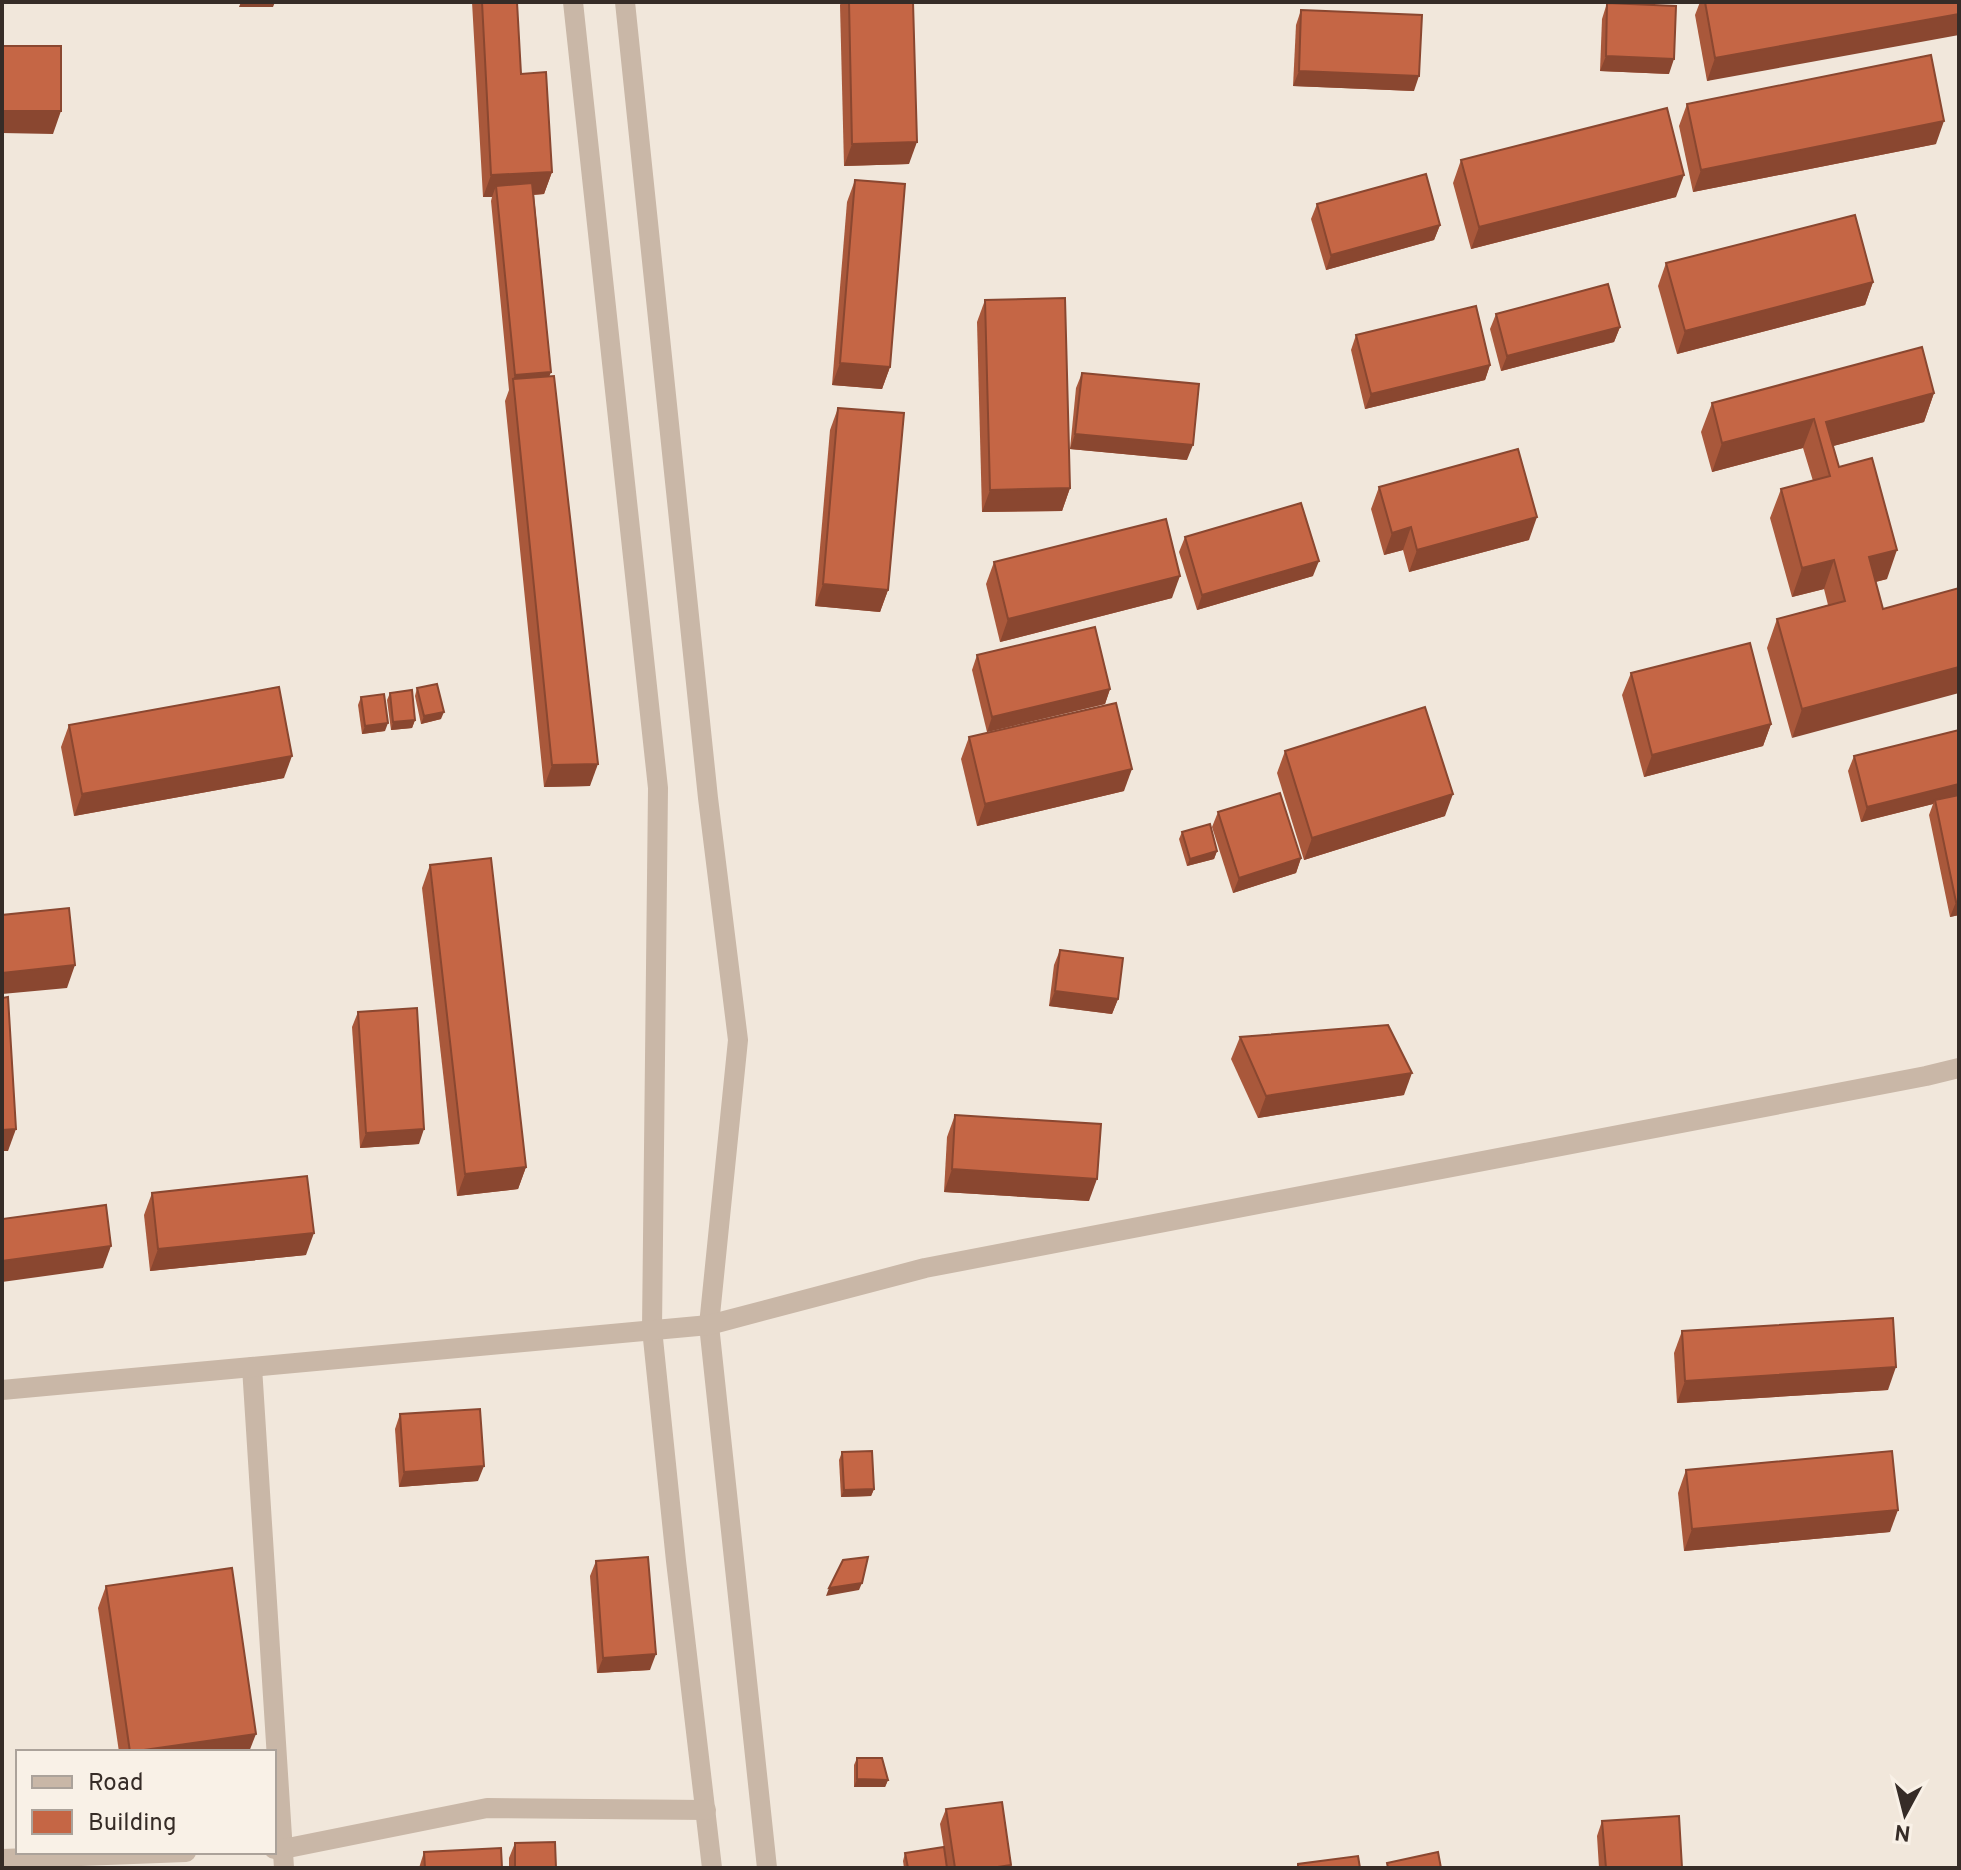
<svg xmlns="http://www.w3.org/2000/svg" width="1961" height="1870" font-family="Overpass,sans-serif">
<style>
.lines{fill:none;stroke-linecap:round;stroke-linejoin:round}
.minor{stroke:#c9b7a7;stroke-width:20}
.wall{fill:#a9583b}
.shaded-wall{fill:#8a4730}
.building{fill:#c56645;stroke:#8a4730;stroke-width:2}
</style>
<rect width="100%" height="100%" fill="#f1e7db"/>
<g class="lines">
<g class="minor">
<polyline points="573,2 658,788 652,1329 676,1561 712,1868"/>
<polyline points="625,2 708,798 738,1040 709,1325 767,1868"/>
<polyline points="252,1367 284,1868"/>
<polyline points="2,1390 709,1325 925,1268 1926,1076 1959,1068"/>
<polyline points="274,1849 283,1849 487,1808 706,1810"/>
<polyline points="2,1859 186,1852"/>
</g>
</g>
<g class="wall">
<polygon points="472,2 517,2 521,74 552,172 544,194 534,195 551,372 549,376 590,786 544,787 505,401 509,390 491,201 492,197 483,197"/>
<polygon points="841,2 913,2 909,164 844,166 840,5"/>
<polygon points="1700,2 1959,2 1707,81 1695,15"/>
<polygon points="1607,3 1669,74 1600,71 1602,19"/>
<polygon points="1301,10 1414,91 1293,86 1296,25"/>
<polygon points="1687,104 1936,144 1693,192 1679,126"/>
<polygon points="1461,160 1676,197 1471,249 1453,183"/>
<polygon points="855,180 890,367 882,389 832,385 847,202"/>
<polygon points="1317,204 1440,225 1434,240 1326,270 1311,219"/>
<polygon points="1666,263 1873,282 1865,305 1677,354 1658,286"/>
<polygon points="985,300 1070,488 1062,511 982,512 977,322"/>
<polygon points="1496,314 1620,327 1614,342 1501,371 1490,329"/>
<polygon points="1356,335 1490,365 1485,380 1365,409 1351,350"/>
<polygon points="1082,373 1187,460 1070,449 1076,388"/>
<polygon points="1934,393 1924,422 1833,446 1839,467 1887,579 1876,582 1792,738 1767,648 1777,619 1828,605 1824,589 1792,597 1770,518 1781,489 1813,481 1803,448 1712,472 1701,432 1712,403"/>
<polygon points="838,408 888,590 880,612 815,606 830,430"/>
<polygon points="1379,487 1529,540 1409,572 1403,550 1384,555 1371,509"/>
<polygon points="1185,537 1313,576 1197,610 1179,552"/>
<polygon points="994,562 1172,598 1000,642 986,584"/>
<polygon points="977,655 1110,689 1105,704 987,732 972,670"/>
<polygon points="1631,673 1771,724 1763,746 1644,777 1622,695"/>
<polygon points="417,688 441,719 421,724 415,696"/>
<polygon points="390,693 415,720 412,728 391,730 387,700"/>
<polygon points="361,697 385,731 362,734 358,705"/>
<polygon points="69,725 284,778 74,816 61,747"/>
<polygon points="1959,730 1959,915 1950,917 1929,815 1933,804 1861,822 1848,771 1854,756"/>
<polygon points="969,737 1124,791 977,826 961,759"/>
<polygon points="1285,751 1445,816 1304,860 1277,773"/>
<polygon points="1218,812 1301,858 1296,873 1233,893 1212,827"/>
<polygon points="1182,832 1217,851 1214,859 1187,866 1179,839"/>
<polygon points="430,865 526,1167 518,1189 457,1196 422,888"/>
<polygon points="1060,950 1118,999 1112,1014 1049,1006 1054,965"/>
<polygon points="358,1012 419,1144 360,1148 352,1027"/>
<polygon points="1240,1037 1404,1095 1258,1118 1231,1059"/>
<polygon points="955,1115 1089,1201 944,1192 947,1137"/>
<polygon points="152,1193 306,1255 150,1271 144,1215"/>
<polygon points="1682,1331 1888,1390 1677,1403 1674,1353"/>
<polygon points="400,1414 478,1481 399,1487 395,1429"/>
<polygon points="842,1452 874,1489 871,1496 841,1497 839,1460"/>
<polygon points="1686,1470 1890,1532 1684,1551 1678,1493"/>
<polygon points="596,1561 650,1670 597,1673 590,1576"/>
<polygon points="106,1586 249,1752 119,1752 98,1608"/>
<polygon points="857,1758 888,1780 885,1787 854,1787 854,1765"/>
<polygon points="946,1809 1011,1865 1010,1868 947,1868 940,1824"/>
<polygon points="1602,1821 1682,1868 1599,1868 1597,1836"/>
<polygon points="515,1843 556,1868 509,1868 509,1858"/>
<polygon points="424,1852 502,1868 419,1868"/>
<polygon points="905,1853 947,1868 904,1868 903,1861"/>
</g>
<g class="shaded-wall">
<polygon points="241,2 275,2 273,7 239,7"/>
<polygon points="1959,14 1959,35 1707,81 1715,58"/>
<polygon points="1606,56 1674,59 1669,74 1600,71"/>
<polygon points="1299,71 1419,76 1414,91 1293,86"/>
<polygon points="2,111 61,111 53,134 2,133"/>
<polygon points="1944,121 1936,144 1693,192 1701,170"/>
<polygon points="917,142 909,164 844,166 852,144"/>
<polygon points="552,172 544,194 498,197 496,186 492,197 483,197 491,175"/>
<polygon points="1684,175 1676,197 1471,249 1479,227"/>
<polygon points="1440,225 1434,240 1326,270 1331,255"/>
<polygon points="1873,282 1865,305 1677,354 1685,331"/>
<polygon points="1620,327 1614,342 1501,371 1507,356"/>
<polygon points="840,363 890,367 882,389 832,385"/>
<polygon points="1490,365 1485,380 1365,409 1371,394"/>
<polygon points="551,372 545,387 513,379 515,375"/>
<polygon points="1934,393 1924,422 1822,449 1826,422"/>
<polygon points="1814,419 1803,448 1712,472 1722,443"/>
<polygon points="1075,434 1193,445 1187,460 1070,449"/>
<polygon points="1070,488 1062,511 982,512 990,490"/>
<polygon points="1537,517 1529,540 1409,572 1417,550"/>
<polygon points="1411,527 1403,550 1384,555 1392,533"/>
<polygon points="1897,550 1887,579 1858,586 1869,557"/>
<polygon points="1834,560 1824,589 1792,597 1802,568"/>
<polygon points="1319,561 1313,576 1197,610 1202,595"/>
<polygon points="1180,576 1172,598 1000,642 1008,619"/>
<polygon points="823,584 888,590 880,612 815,606"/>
<polygon points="1959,667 1959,693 1792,738 1802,709"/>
<polygon points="1110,689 1105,704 987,732 992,717"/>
<polygon points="444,712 441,719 421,724 424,716"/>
<polygon points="415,720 412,728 391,730 393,722"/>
<polygon points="388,723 385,731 362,734 365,726"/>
<polygon points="1771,724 1763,746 1644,777 1652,755"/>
<polygon points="292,756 284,778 74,816 82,794"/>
<polygon points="598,764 590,786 544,787 552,765"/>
<polygon points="1132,769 1124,791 977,826 985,804"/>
<polygon points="1959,784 1959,798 1935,800 1933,804 1861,822 1867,807"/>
<polygon points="1453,794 1445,816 1304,860 1312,838"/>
<polygon points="1217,851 1214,859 1187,866 1190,859"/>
<polygon points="1301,858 1296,873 1233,893 1239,878"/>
<polygon points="1959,901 1959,915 1950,917 1956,902"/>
<polygon points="75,965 67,988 2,994 2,973"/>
<polygon points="1055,991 1118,999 1112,1014 1049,1006"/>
<polygon points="1412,1073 1404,1095 1258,1118 1266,1096"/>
<polygon points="16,1129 8,1151 2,1151 2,1130"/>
<polygon points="424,1129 419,1144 360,1148 366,1133"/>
<polygon points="526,1167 518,1189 457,1196 465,1174"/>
<polygon points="952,1169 1097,1179 1089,1201 944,1192"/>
<polygon points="314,1233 306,1255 150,1271 158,1249"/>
<polygon points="111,1246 103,1268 2,1282 2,1261"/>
<polygon points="1896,1367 1888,1390 1677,1403 1685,1381"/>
<polygon points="484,1466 478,1481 399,1487 404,1472"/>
<polygon points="874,1489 871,1496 841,1497 844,1490"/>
<polygon points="1898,1510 1890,1532 1684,1551 1692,1529"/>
<polygon points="862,1583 859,1590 826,1596 829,1588"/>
<polygon points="656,1654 650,1670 597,1673 603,1658"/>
<polygon points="256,1734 249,1752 130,1752"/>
<polygon points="857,1779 888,1780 885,1787 854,1787"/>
</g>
<g class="building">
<polygon points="482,2 517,2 521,74 546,72 552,172 491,175"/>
<polygon points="849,2 913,2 917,142 852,144"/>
<polygon points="1705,2 1959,2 1959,14 1715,58"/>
<polygon points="1607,3 1676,6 1674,59 1606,56"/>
<polygon points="1301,10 1422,15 1419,76 1299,71"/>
<rect x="2" y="46" width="59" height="65"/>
<polygon points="1931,55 1944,121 1701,170 1687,104"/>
<polygon points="1667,108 1684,175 1479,227 1461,160"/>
<polygon points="1426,174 1440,225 1331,255 1317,204"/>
<polygon points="855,180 905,184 890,367 840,363"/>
<polygon points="532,183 551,372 515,375 496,186"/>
<polygon points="1855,215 1873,282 1685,331 1666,263"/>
<polygon points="1608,284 1620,327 1507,356 1496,314"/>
<polygon points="1065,298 1070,488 990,490 985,300"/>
<polygon points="1476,306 1490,365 1371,394 1356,335"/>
<polygon points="1922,347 1934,393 1826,422 1839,467 1872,458 1897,550 1869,557 1883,609 1959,588 1959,667 1802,709 1777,619 1845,601 1834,560 1802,568 1781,489 1830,476 1814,419 1722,443 1712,403"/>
<polygon points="1082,373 1199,384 1193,445 1075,434"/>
<polygon points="554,376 598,764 552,765 513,379"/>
<polygon points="838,408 904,413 888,590 823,584"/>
<polygon points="1518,449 1537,517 1417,550 1411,527 1392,533 1379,487"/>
<polygon points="1301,503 1319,561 1202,595 1185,537"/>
<polygon points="1166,519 1180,576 1008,619 994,562"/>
<polygon points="1095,627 1110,689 992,717 977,655"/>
<polygon points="1750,643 1771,724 1652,755 1631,673"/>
<polygon points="437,684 444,712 424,716 417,688"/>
<polygon points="279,687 292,756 82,794 69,725"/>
<polygon points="412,690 415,720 393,722 390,693"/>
<polygon points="384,694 388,723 365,726 361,697"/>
<polygon points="1116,703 1132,769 985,804 969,737"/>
<polygon points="1425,707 1453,794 1312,838 1285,751"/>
<polygon points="1959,730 1959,784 1867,807 1854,756"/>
<polygon points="1280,793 1301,858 1239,878 1218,812"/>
<polygon points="1959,795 1959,901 1956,902 1935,800"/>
<polygon points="1210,824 1217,851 1190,859 1182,832"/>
<polygon points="491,858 526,1167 465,1174 430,865"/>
<polygon points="69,908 75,965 2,973 2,915"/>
<polygon points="1060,950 1123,958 1118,999 1055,991"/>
<polygon points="8,997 16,1129 2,1130 2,998"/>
<polygon points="417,1008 424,1129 366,1133 358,1012"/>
<polygon points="1388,1025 1412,1073 1266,1096 1240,1037"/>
<polygon points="955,1115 1101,1124 1097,1179 952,1169"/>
<polygon points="307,1176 314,1233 158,1249 152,1193"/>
<polygon points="106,1205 111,1246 2,1261 2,1219"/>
<polygon points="1893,1318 1896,1367 1685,1381 1682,1331"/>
<polygon points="480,1409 484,1466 404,1472 400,1414"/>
<polygon points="872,1451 874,1489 844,1490 842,1452"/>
<polygon points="1892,1451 1898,1510 1692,1529 1686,1470"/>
<polygon points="648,1557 656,1654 603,1658 596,1561"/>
<polygon points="868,1557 862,1583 829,1588 843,1560"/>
<polygon points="232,1568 256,1734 130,1752 106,1586"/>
<polygon points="857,1758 882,1758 888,1780 857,1779"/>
<polygon points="1002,1802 1011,1865 991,1868 955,1868 946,1809"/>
<polygon points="1679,1816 1682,1868 1606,1868 1602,1821"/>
<polygon points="555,1842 556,1868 515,1868 515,1843"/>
<polygon points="944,1847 947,1868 908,1868 905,1853"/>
<polygon points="501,1848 502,1868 425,1868 424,1852"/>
<polygon points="1438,1852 1441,1868 1388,1868 1387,1863"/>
<polygon points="1358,1856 1360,1868 1298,1868 1298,1864"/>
</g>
<rect width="1961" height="1870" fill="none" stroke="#362c27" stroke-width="8"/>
<rect x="16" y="1750" width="260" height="104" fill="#f9f1e7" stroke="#aba29a" stroke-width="2"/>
<rect x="32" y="1776" width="40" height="12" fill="#c9b7a7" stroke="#aba29a" stroke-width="2"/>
<text x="88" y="1790" font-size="24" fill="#362c27">Road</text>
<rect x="32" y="1810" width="40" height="24" fill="#c56645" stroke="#aba29a" stroke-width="2"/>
<text x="88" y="1830" font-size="24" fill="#362c27">Building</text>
<g transform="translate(1905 1814) rotate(187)" stroke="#f9f1e7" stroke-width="6" paint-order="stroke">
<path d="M0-6L14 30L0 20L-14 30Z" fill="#362c27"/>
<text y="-12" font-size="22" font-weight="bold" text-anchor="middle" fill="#362c27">N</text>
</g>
</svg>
